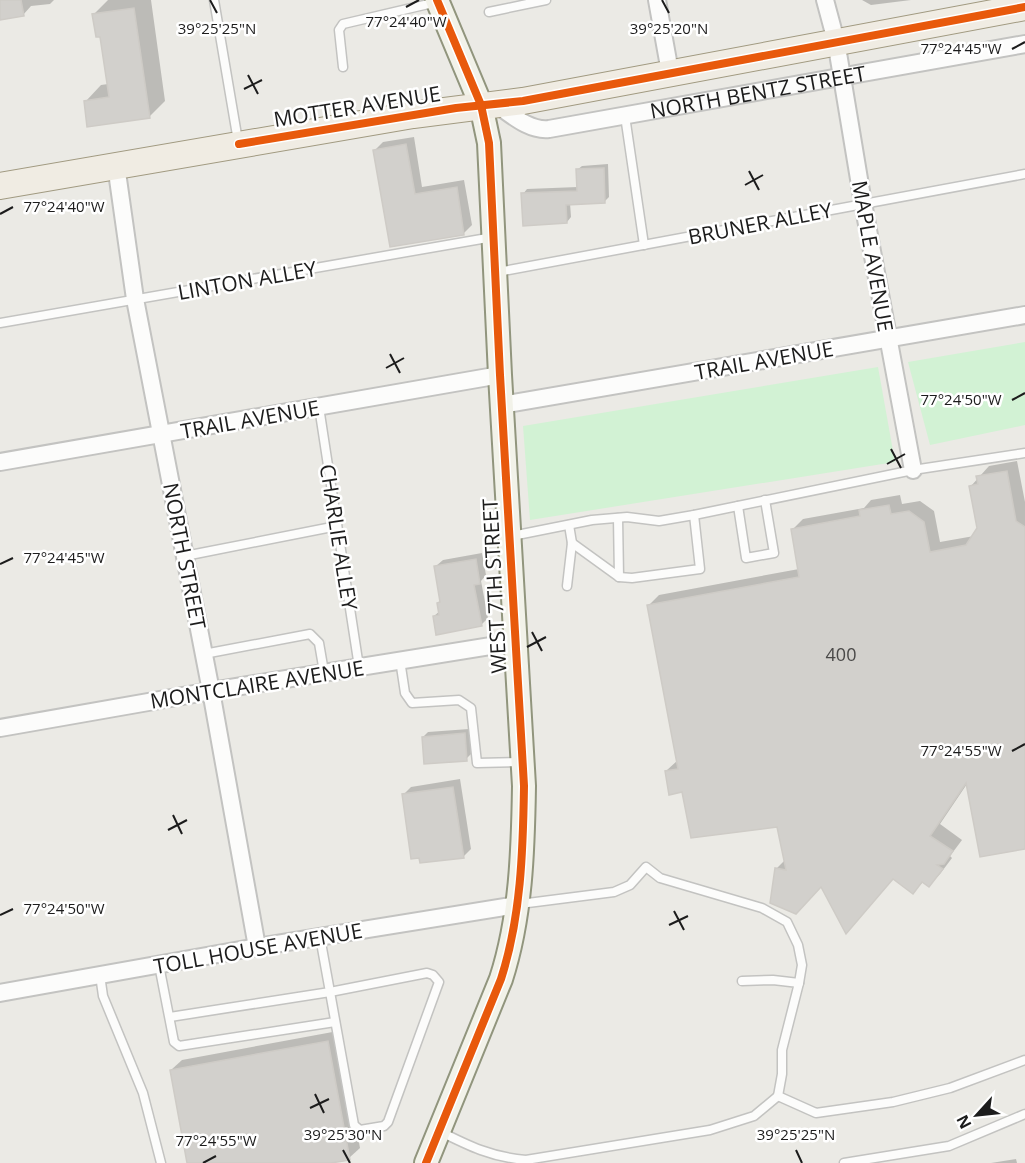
<svg xmlns="http://www.w3.org/2000/svg" width="1025" height="1163" font-family="'Open Sans',sans-serif">
<style>
.park{fill:#d2f2d4}
.shadow{fill:#0003}
.building{fill:#d2d0cc;stroke:#cecbc6;stroke-width:1.5}
.lines{fill:none;stroke-linecap:round;stroke-linejoin:round}
.service-casing{stroke:#c3c3c1;stroke-width:11}
.minor-casing{stroke:#c3c3c1;stroke-width:20}
.secondary-casing{stroke:#91957d;stroke-width:26}
.primary-casing{stroke:#a19a81;stroke-width:28}
.service{stroke:#fcfcfb;stroke-width:8}
.minor{stroke:#fcfcfb;stroke-width:16}
.secondary{stroke:#f2f2e9;stroke-width:22}
.primary{stroke:#f0ece3;stroke-width:26}
.cycleway-casing{stroke:#fff;stroke-width:11}
.cycleway{stroke:#e8590c;stroke-width:8}
.ticks{fill:none;stroke:#1c1c1c;stroke-width:2}
.labels{text-anchor:middle;dominant-baseline:central;stroke-width:5;stroke-linejoin:round;paint-order:stroke}
.number-label{font-size:18px;fill:#4a4948}
.street-label{font-size:21px;fill:#1c1c1c;stroke:#fff}
.ticks-label{font-size:15px;text-anchor:middle;fill:#1c1c1c;stroke:#fff;stroke-width:5;stroke-linejoin:round;paint-order:stroke}
</style>
<rect width="100%" height="100%" fill="#ebeae5"/>
<g class="park">
<polygon points="1025,342 1025,425 930,445 908,362"/>
<polygon points="878,367 895,462 530,520 523,426"/>
</g>
<g class="shadow">
<polygon points="0,0 54,0 50,4 31,6 23,15 0,19"/>
<polygon points="108,0 151,0 165,101 149,117 86,101 101,85 108,84 101,35 94,14"/>
<polygon points="862,0 911,0 871,5"/>
<polygon points="414,137 422,187 464,180 472,225 464,233 391,245 375,150 383,142"/>
<polygon points="608,164 609,197 605,201 570,203 571,217 567,222 523,194 527,189 578,187 577,170 582,166"/>
<polygon points="1017,461 1025,502 1025,847 967,784 940,824 962,840 950,856 952,858 940,874 929,885 924,881 913,892 894,878 846,932 822,885 776,869 785,860 778,826 683,790 666,771 678,760 648,606 659,595 799,569 792,530 803,519 864,508 871,500 900,495 902,504 920,501 934,511 940,542 974,536 979,529 971,486 989,466"/>
<polygon points="482,553 486,575 481,581 488,618 481,625 434,616 440,611 438,603 441,600 436,566 443,560"/>
<polygon points="469,729 471,754 466,759 423,737 428,732"/>
<polygon points="460,779 471,849 463,857 404,794 411,787"/>
<polygon points="338,1031 360,1148 349,1158 323,1163 188,1163 171,1070 182,1060"/>
<polygon points="1016,1159 1017,1163 991,1163"/>
</g>
<g class="building">
<polygon points="0,0 21,0 24,16 0,20"/>
<polygon points="134,8 150,118 87,127 84,101 109,97 100,37 96,37 92,14"/>
<polygon points="406,144 415,194 457,187 464,235 390,247 373,150"/>
<polygon points="604,168 605,203 566,205 567,223 523,226 521,193 577,191 576,169"/>
<polygon points="1007,471 1016,521 1025,527 1025,849 980,857 966,783 930,836 953,851 944,864 937,865 943,869 929,887 922,882 913,894 893,879 846,934 821,887 796,914 770,903 775,868 786,870 777,827 691,838 682,792 669,795 665,771 678,769 647,605 799,577 791,529 860,516 859,510 889,505 891,514 909,511 924,522 930,552 966,545 977,528 969,486 978,484 976,476"/>
<polygon points="476,559 480,584 474,585 482,626 436,635 433,616 439,615 437,603 440,602 434,566"/>
<polygon points="465,733 467,761 424,764 422,737"/>
<polygon points="453,787 464,858 420,863 419,858 411,859 402,794"/>
<polygon points="328,1041 350,1160 331,1163 187,1163 170,1070"/>
</g>
<g class="lines">
<g class="service-casing">
<g id="service">
<polyline points="214,0 238,141"/>
<polyline points="489,12 546,0"/>
<polyline points="343,67 339,30 343,24 437,2"/>
<polyline points="625,116 644,245"/>
<polyline points="498,272 1025,174"/>
<polyline points="0,323 493,237"/>
<polyline points="319,407 359,667"/>
<polyline points="738,506 746,558 774,553 765,500"/>
<polyline points="618,518 619,577"/>
<polyline points="512,536 592,520 627,517 659,521 694,515 913,470 1025,453"/>
<polyline points="572,543 619,577 632,578 700,569 694,515"/>
<polyline points="185,556 337,526"/>
<polyline points="567,586 572,543 569,525"/>
<polyline points="204,654 310,634 319,643 324,672"/>
<polyline points="400,660 405,693 412,703 459,700 471,708 477,763 522,762"/>
<polyline points="520,904 614,892 630,885 646,867 660,878 762,908 787,922 798,945 802,965 799,983"/>
<polyline points="159,965 174,1042 179,1046 335,1022"/>
<polygon points="427,973 433,975 439,982 388,1122 384,1126 360,1130 354,1125 330,992"/>
<polyline points="100,975 103,996 143,1093 161,1163"/>
<polyline points="742,981 773,980 799,983 782,1050 782,1074 778,1096"/>
<polyline points="170,1017 330,992 320,937"/>
<polyline points="778,1096 816,1113 893,1102 950,1088 1025,1060"/>
<path d="M439,1131c30,15 52,26 87,29l184,-30 44,-14 24,-20"/>
<polyline points="844,1163 949,1146 1025,1114"/>
</g>
</g>
<g class="minor-casing">
<g id="minor">
<polyline points="657,0 670,72"/>
<polyline points="825,0 836,41 863,203 913,470"/>
<path id="s1" d="M496,104c16,11 33,27 53,25l476,-85"/>
<polyline points="116,165 135,299 211,691 257,947"/>
<polyline points="502,405 1025,315"/>
<polyline points="0,462 500,375"/>
<polyline points="0,728 211,691 515,642"/>
<polyline points="0,993 257,947 517,905"/>
</g>
</g>
<g class="secondary-casing">
<path id="secondary" d="M426,1163l75,-184c20,-62 22,-128 23,-193l-24,-411 -11,-232 -8,-38 -44,-105"/>
</g>
<g class="primary-casing">
<polyline id="primary" points="0,186 413,115 523,101 1025,7"/>
</g>
<use href="#service" class="service"/>
<use href="#minor" class="minor"/>
<use href="#secondary" class="secondary"/>
<use href="#primary" class="primary"/>
<g class="cycleway-casing">
<g id="cycleway">
<polyline points="239,144 456,108 523,101 1025,7"/>
<path d="M426,1163l75,-184c20,-62 22,-128 23,-193l-24,-411 -11,-232 -8,-38 -44,-105"/>
</g>
</g>
<use href="#cycleway" class="cycleway"/>
</g>
<path class="ticks" d="M210,0l7,13M662,0l7,13M406,7l13,-7M1012,49l13,-7M248,75l10,19M244,89l18,-9M749,171l10,19M745,185l18,-10M0,214l13,-7M390,354l10,19M386,368l18,-10M1012,400l13,-7M891,449l10,19M887,464l18,-10M0,564l13,-6M532,632l10,19M527,647l19,-10M1012,751l13,-7M173,815l9,19M168,830l19,-10M674,911l10,19M0,915l13,-6M669,925l19,-9M315,1094l9,19M310,1108l19,-9M343,1150l7,13M796,1150l6,13M203,1163l13,-7"/>
<g class="labels">
<g class="number-label">
<text x="841" y="654">400</text>
</g>
<g class="street-label">
<text stroke="none"><textPath href="#s1" startOffset="272">NORTH BENTZ STREET</textPath></text>
<text transform="translate(357 106) rotate(-9)">MOTTER AVENUE</text>
<text transform="translate(760 223) rotate(-11)">BRUNER ALLEY</text>
<text transform="translate(873 256) rotate(80)">MAPLE AVENUE</text>
<text transform="translate(247 280) rotate(-10)">LINTON ALLEY</text>
<text transform="translate(764 360) rotate(-10)">TRAIL AVENUE</text>
<text transform="translate(250 419) rotate(-10)">TRAIL AVENUE</text>
<text transform="translate(339 537) rotate(81)">CHARLIE ALLEY</text>
<text transform="translate(185 556) rotate(79)">NORTH STREET</text>
<text transform="translate(494 586) rotate(-93)">WEST 7TH STREET</text>
<text transform="translate(257 684) rotate(-9)">MONTCLAIRE AVENUE</text>
<text transform="translate(258 948) rotate(-10)">TOLL HOUSE AVENUE</text>
</g>
</g>
<g class="ticks-label">
<text x="406" y="27">77°24'40"W</text>
<text x="217" y="34">39°25'25"N</text>
<text x="669" y="34">39°25'20"N</text>
<text x="961" y="54">77°24'45"W</text>
<text x="64" y="212">77°24'40"W</text>
<text x="961" y="405">77°24'50"W</text>
<text x="64" y="563">77°24'45"W</text>
<text x="961" y="756">77°24'55"W</text>
<text x="64" y="914">77°24'50"W</text>
<text x="343" y="1140">39°25'30"N</text>
<text x="796" y="1140">39°25'25"N</text>
<text x="216" y="1146">77°24'55"W</text>
</g>
<g transform="translate(977 1115) rotate(243)" stroke="#ffffff" stroke-width="4.5" paint-order="stroke">
<path d="M0-4.5L10 22L0 15L-10 22Z" fill="#1c1c1c"/>
<text y="-9" font-size="16" font-weight="bold" text-anchor="middle" fill="#1c1c1c">N</text>
</g>
</svg>
